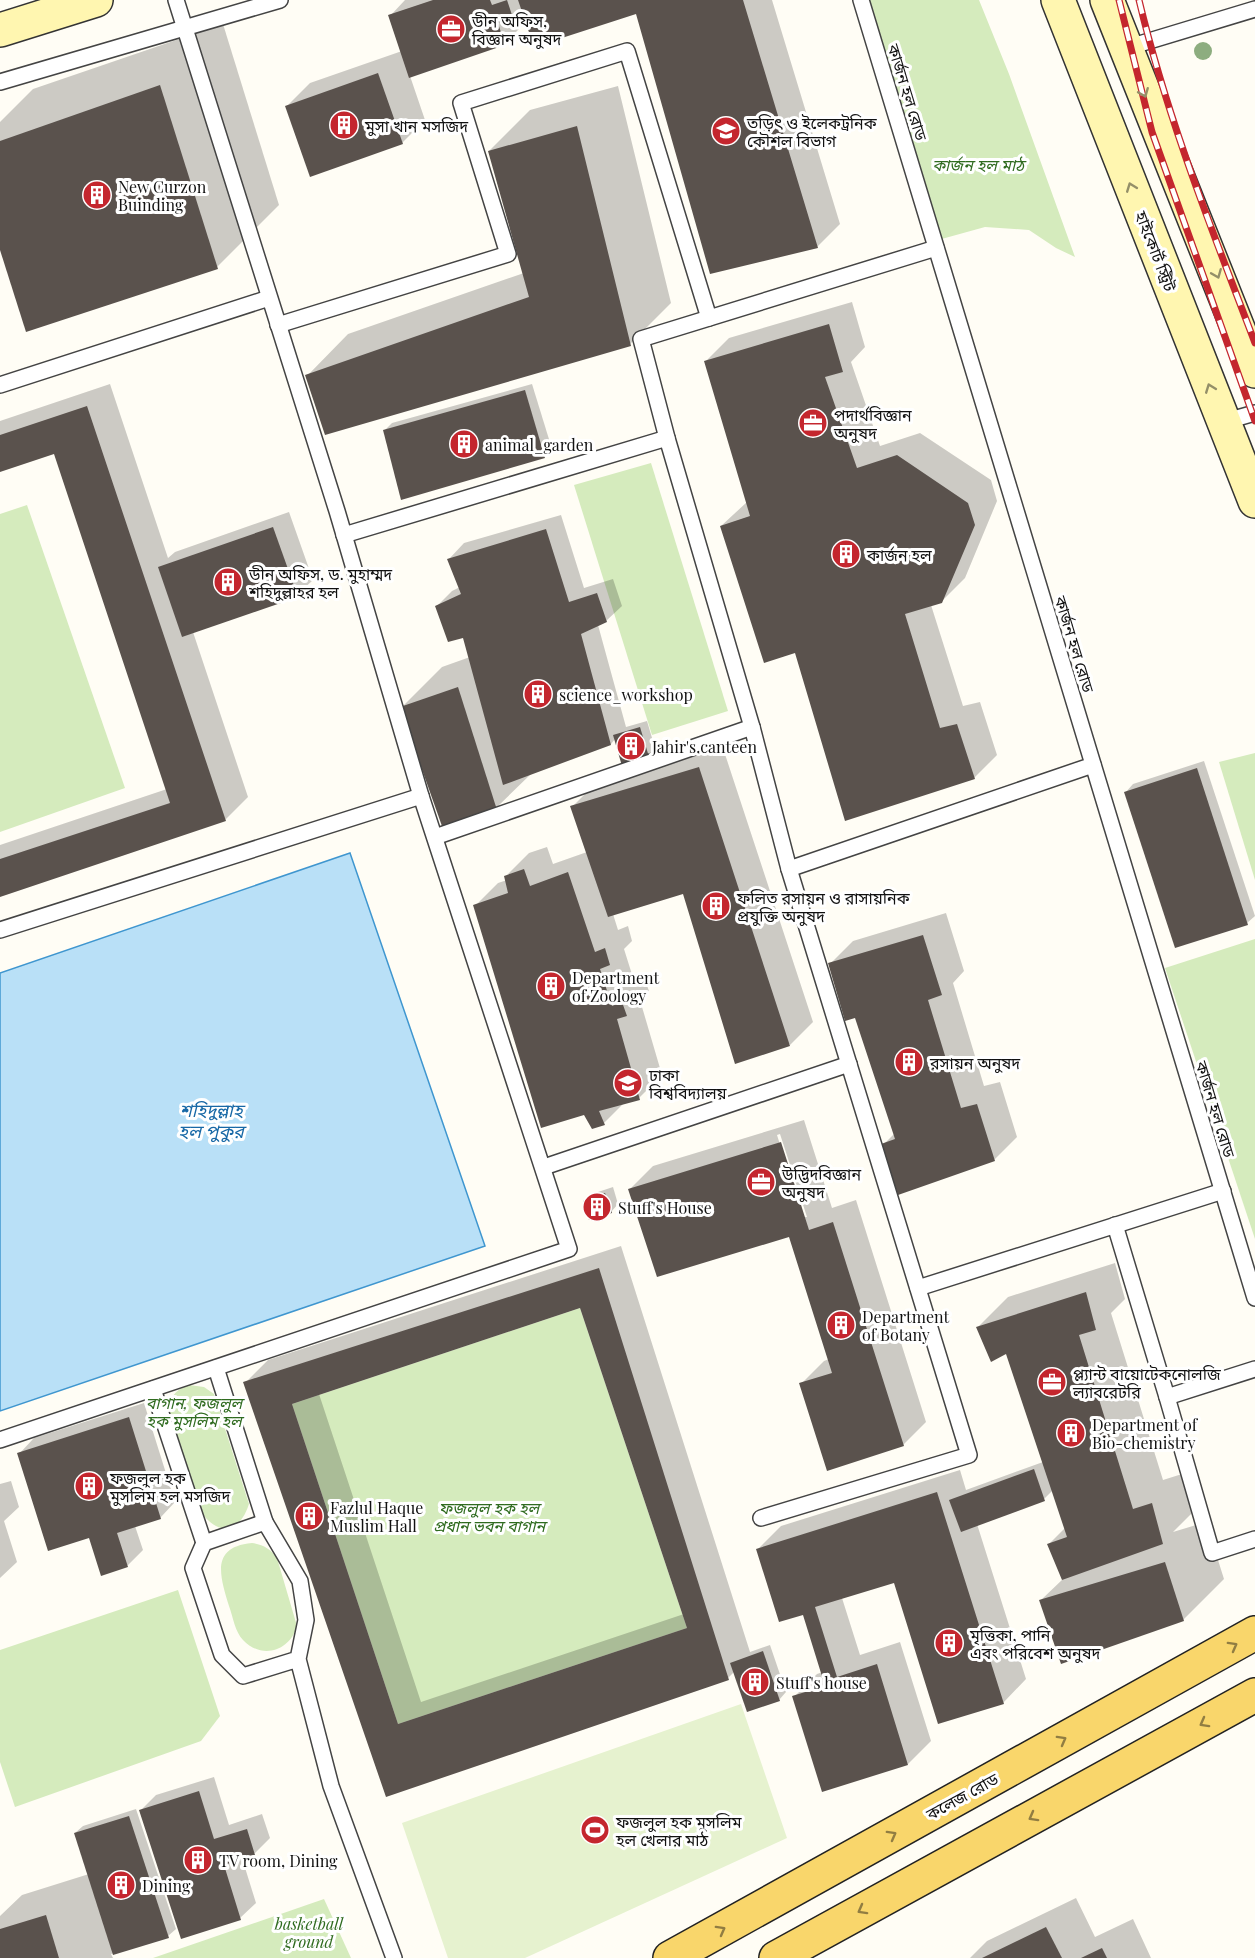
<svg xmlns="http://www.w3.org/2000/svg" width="1255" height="1958" font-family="'Playfair Display','Noto Sans Bengali',serif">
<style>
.green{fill:#d5ebbd}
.pitch{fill:#e6f2cf}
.water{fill:#b9e0f7;stroke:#3f96cf;stroke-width:1.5}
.shadow{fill:#0003;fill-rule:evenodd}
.building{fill:#5a524d;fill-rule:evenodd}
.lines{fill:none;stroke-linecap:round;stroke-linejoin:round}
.service-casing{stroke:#444;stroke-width:18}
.secondary-casing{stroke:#333;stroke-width:36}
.primary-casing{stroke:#222;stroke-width:36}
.service{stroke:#fff;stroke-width:15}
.secondary{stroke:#fff6b0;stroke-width:33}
.primary{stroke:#f9d66b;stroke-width:33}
.rail-casing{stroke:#c4262e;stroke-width:7}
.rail{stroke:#fff;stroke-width:4.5;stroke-dasharray:14;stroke-linecap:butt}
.tree{fill:#8dad7f}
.oneway{stroke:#948f68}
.oneway2{stroke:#917d42}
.labels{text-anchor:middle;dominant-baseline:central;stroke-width:6;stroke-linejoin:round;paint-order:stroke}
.poi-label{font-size:16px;fill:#111;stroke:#fff;text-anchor:start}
.street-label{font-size:16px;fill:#111;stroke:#fff}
.park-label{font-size:16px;font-style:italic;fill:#2f6b1f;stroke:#fff}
.water-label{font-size:18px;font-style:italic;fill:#1768a6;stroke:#fff}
</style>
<rect width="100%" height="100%" fill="#fffdf5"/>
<g class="green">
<polygon points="867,0 979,0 1009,74 1075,257 1056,248 1029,230 985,227 938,240"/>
<polygon points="651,463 728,711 652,735 574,485"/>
<polygon points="27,505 125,788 0,832 0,514"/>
<polygon points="1255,753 1255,880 1219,762"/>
<polygon points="1255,939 1255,1239 1165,968"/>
<polygon points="580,1308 687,1628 398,1724 292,1404"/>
<path d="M189,1385l15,2 10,7 35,110c-8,25 -26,34 -45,12l-36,-105c3,-15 7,-21 21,-26z"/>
<path d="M252,1543c12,2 18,6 25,15l20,68c-7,25 -35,34 -54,14 -8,-8 -10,-23 -14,-34 -9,-30 -19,-59 23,-63z"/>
<polygon points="178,1590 220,1716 201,1741 15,1807 0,1762 0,1650"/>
<polygon points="324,1899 351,1958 153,1958"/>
</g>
<polygon class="pitch" points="741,1704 787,1838 525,1958 448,1958 402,1823"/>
<polygon class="water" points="350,853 485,1246 0,1411 0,973"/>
<g class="shadow">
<polygon points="405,0 772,0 840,224 817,247 637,12 527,21 504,44 410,76 425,120 402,143 287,106 310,83 402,51 390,16"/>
<polygon points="223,24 279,205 217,267 0,244 0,122 33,89"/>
<polygon points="618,86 671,303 630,344 307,376 348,334 524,273 489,151 530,110"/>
<polygon points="852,302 865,347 851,362 880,446 920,433 991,480 997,501 965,578 941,602 931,605 963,706 980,702 997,755 974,778 796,652 721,526 747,502 706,361 729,338"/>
<polygon points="110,384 168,558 175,552 289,512 313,580 297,595 193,632 248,797 225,820 0,895 0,845 167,789 55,452 0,470 0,421"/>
<polygon points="532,384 552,449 544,457 384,431 392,423"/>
<polygon points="561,515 584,588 613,579 622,606 606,621 598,625 626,727 647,721 655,748 648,755 615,739 611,744 532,773 496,808 401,708 442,667 470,657 464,637 437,606 452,591 460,587 449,559 464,543"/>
<polygon points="722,745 813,1022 790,1045 684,892 613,914 618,930 628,926 632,941 624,949 635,984 645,980 649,991 640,1000 662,1075 639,1098 625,1102 604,1123 475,906 498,883 507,880 506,876 529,853 547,847 553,864 587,852 572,807 595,784"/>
<polygon points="1204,761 1255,916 1247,923 1126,792 1133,784"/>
<polygon points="946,913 964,971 953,983 984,1086 1000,1082 1017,1137 994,1160 883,1145 895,1133 856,1016 830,964 853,941"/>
<path d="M804,1120l28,88 24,-8 70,222 -23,23 -102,-61 23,-23 5,-2 -39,-123 -160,-47 23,-23zM780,1134l27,83h-4l-26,-82z"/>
<polygon points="613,1187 618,1204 611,1212 585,1201 592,1194"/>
<path d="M621,1246l129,406 20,-7 16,47 -7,8 -44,-29 -7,7 -341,117 -142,-412 23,-23zM581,1306l103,308 -263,88 -102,-308z"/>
<polygon points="1115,1263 1125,1299 1111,1313 1163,1480 1182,1474 1192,1513 1173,1532 1206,1522 1224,1579 1183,1620 1041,1600 1063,1579 1049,1544 1065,1528 1053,1490 1044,1499 977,1524 1026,1679 1003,1703 895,1581 842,1598 860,1655 900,1642 931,1741 908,1764 794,1697 817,1674 823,1672 804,1613 758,1549 781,1526 960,1470 966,1490 1043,1462 1007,1352 978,1327 1008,1297"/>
<polygon points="144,1403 175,1502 160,1518 135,1526 143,1550 128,1565 102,1574 90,1536 19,1454 34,1438"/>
<polygon points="11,1481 19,1507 4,1521 17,1562 0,1578 0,1484"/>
<polygon points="214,1777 229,1825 262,1814 270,1838 255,1853 242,1858 256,1903 240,1918 141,1810 156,1795"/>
<polygon points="136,1809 176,1929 168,1936 111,1954 113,1958 0,1958 0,1916 22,1895 89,1874 75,1833 83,1826"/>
<polygon points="1076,1898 1095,1937 1133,1919 1151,1958 970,1958 987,1941"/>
</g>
<g class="building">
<polygon points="433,0 490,0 492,5 507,0 513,18 498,23 505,45 409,78 388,15"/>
<polygon points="518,0 743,0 818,248 710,274 636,14 534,47"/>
<polygon points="378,73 403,144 310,177 285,106"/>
<polygon points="160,85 218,269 26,332 0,250 0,141"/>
<polygon points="577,126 631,346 325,435 305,375 529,297 488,151"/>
<polygon points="829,324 843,372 825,377 857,468 897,455 968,503 975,525 942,603 905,614 940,728 957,724 975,779 845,821 795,653 764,663 720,526 750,516 704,361"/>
<polygon points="525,390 545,458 401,500 383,430"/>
<polygon points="87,406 226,821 0,897 0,859 170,803 54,454 0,472 0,435"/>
<polygon points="273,527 298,597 182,637 158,567"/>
<polygon points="546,529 569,602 597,593 607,622 581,634 611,745 503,785 463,638 448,642 435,606 461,594 447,559"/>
<polygon points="458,687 497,810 443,829 400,707"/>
<polygon points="640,727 649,757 622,766 613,735"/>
<polygon points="699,767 790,1046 735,1064 683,894 608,917 570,806"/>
<polygon points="1197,768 1248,925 1175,948 1124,792"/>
<polygon points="524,869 530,886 568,872 595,952 605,948 610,965 600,969 612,1006 622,1002 627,1016 617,1019 640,1100 599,1111 605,1125 592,1129 584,1115 541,1128 473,905 508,893 504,876"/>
<polygon points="923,935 942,995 928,1000 961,1108 977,1104 995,1161 898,1195 881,1144 895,1139 855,1018 845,1021 828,963"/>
<polygon points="781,1142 809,1230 833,1222 904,1446 827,1471 799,1383 832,1373 789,1237 657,1277 628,1189"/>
<polygon points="605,1193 612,1213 589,1220 583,1201"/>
<path d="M599,1268l130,412 -343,117 -143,-415zM580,1308l107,320 -289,96 -106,-320z"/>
<polygon points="1086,1292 1096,1330 1079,1335 1133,1509 1152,1503 1163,1544 1062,1580 1047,1544 1067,1537 1006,1354 991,1362 976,1327"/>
<polygon points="129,1417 161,1519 117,1533 128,1567 101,1576 89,1538 48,1551 17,1453"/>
<polygon points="1034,1469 1045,1501 961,1532 949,1500"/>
<polygon points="937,1492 1004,1704 938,1724 894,1583 815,1607 837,1677 877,1664 908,1765 822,1792 792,1696 825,1686 803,1615 779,1622 756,1549"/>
<polygon points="1165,1562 1184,1621 1061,1664 1039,1600"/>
<polygon points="763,1651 780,1701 747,1712 730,1663"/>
<polygon points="199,1791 214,1839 247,1829 255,1855 224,1865 241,1920 181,1939 139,1810"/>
<polygon points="129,1816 169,1938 113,1955 74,1833"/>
<polygon points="46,1915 59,1958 0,1958 0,1929"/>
<polygon points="1046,1927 1062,1958 982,1958"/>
<polygon points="1102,1948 1107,1958 1081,1958"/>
</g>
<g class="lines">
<g class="service-casing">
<g id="service">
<polyline points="861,0 1255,1298"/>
<polyline points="1126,48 1255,9"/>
<polyline points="0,82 280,0"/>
<polyline points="278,325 508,254 461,103 627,51 709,318"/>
<polyline points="0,385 269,298"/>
<polyline points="1223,422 1255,413"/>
<polyline points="344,535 667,438"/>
<polyline points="435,837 752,727"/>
<polyline points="789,869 1093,765"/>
<polyline points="0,930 421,796"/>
<polyline points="544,1167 849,1064"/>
<polyline points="1115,1225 1167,1397 1212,1553 1255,1539"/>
<polyline points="918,1288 1223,1191"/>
<polyline points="216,1368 265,1522"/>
<polyline points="153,1389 204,1543"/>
<polyline points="1167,1397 1255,1369"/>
<polyline points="0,1440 569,1249 421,796 337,511 176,0"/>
<polyline points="761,1518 969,1455 789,869 752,727 667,438 641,339 936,248"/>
<polyline points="298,1659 306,1620 300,1581 265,1522 204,1543 193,1568 222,1655 243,1676 298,1659 331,1786 394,1958"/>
</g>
</g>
<g class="secondary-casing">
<g id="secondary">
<polyline points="1058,0 1255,501"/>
<polyline points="1107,0 1255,371"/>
<polyline points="0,30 96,0"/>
</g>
</g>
<g class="primary-casing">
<g id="primary">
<polyline points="670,1958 1255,1633"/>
<polyline points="776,1958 1255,1695"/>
</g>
</g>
<use href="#service" class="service"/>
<use href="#secondary" class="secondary"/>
<use href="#primary" class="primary"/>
<g class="rail-casing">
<g id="rail">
<polyline points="1119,0 1152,132 1255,421"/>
<path d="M1139,0c28,118 73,230 116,343"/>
</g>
</g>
<use href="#rail" class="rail"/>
</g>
<circle class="tree" cx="1203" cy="51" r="9"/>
<defs><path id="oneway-chevron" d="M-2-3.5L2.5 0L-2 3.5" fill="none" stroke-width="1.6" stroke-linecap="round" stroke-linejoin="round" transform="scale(1.5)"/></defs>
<g class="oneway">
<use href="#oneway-chevron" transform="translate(1144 93) rotate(68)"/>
<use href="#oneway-chevron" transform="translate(1131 187) rotate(-111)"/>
<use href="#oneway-chevron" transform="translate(1217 274) rotate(68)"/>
<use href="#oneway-chevron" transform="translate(1210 388) rotate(-111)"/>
</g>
<g class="oneway2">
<use href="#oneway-chevron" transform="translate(1233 1646) rotate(-29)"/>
<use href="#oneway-chevron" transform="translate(1204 1723) rotate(151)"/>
<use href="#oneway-chevron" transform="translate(1062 1740) rotate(-29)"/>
<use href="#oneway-chevron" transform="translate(1033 1817) rotate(151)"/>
<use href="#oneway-chevron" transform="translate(892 1835) rotate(-29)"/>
<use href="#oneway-chevron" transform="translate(862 1910) rotate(151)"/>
<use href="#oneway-chevron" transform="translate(721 1930) rotate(-29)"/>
</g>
<defs>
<g id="office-disc" transform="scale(1.5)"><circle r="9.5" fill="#c4262e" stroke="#fff"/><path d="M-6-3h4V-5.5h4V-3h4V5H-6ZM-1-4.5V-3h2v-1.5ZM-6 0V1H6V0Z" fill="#fff"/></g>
<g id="building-disc" transform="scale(1.5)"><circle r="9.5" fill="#c4262e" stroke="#fff"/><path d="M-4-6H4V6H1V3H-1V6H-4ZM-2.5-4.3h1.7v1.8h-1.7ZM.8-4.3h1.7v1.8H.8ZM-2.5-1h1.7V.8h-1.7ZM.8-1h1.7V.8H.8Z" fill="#fff"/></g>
<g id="university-disc" transform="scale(1.5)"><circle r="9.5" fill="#c4262e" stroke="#fff"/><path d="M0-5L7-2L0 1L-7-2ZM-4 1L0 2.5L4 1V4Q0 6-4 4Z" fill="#fff"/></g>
<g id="stadium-disc" transform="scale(1.5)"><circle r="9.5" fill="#c4262e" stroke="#fff"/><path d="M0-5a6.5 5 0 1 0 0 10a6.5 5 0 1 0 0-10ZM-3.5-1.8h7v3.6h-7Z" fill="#fff"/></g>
</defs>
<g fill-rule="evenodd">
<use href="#office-disc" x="451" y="29"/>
<use href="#building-disc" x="344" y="125"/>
<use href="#university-disc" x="726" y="131"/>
<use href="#building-disc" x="97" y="195"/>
<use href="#office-disc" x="813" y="423"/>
<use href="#building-disc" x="464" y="444"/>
<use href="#building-disc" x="846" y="554"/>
<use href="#building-disc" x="228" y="582"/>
<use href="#building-disc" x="538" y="694"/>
<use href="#building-disc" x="631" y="746"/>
<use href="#building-disc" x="716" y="906"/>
<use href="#building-disc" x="551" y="986"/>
<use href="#building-disc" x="909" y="1062"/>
<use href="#university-disc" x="628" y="1083"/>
<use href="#office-disc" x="761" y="1182"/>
<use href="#building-disc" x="597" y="1207"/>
<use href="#building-disc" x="841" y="1325"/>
<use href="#office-disc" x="1052" y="1382"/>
<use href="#building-disc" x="1071" y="1433"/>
<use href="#building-disc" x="89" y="1486"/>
<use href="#building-disc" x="309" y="1516"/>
<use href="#building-disc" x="949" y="1643"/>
<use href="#building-disc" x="755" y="1682"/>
<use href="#stadium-disc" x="595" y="1830"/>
<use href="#building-disc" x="198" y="1860"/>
<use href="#building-disc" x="121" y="1885"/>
</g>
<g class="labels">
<g class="poi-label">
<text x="472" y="20">ডীন অফিস,<tspan x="472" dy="18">বিজ্ঞান অনুষদ</tspan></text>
<text x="747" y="122">তড়িৎ ও ইলেকট্রনিক<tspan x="747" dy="18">কৌশল বিভাগ</tspan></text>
<text x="365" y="125">মুসা খান মসজিদ</text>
<text x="118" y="186">New Curzon<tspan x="118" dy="18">Buinding</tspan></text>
<text x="834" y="414">পদার্থবিজ্ঞান<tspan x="834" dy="18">অনুষদ</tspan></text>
<text x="485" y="444">animal_garden</text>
<text x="867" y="554">কার্জন হল</text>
<text x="249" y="573">ডীন অফিস, ড. মুহাম্মদ<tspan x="249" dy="18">শহিদুল্লাহর হল</tspan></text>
<text x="559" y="694">science_workshop</text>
<text x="652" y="746">Jahir's.canteen</text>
<text x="737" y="897">ফলিত রসায়ন ও রাসায়নিক<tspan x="737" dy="18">প্রযুক্তি অনুষদ</tspan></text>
<text x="572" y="977">Department<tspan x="572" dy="18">of Zoology</tspan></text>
<text x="930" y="1062">রসায়ন অনুষদ</text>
<text x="649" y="1074">ঢাকা<tspan x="649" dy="18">বিশ্ববিদ্যালয়</tspan></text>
<text x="782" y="1173">উদ্ভিদবিজ্ঞান<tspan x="782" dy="18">অনুষদ</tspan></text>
<text x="618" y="1207">Stuff's House</text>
<text x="862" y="1316">Department<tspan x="862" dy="18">of Botany</tspan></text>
<text x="1073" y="1373">প্ল্যান্ট বায়োটেকনোলজি<tspan x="1073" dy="18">ল্যাবরেটরি</tspan></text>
<text x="1092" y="1424">Department of<tspan x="1092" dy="18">Bio-chemistry</tspan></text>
<text x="110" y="1477">ফজলুল হক<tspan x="110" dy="18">মুসলিম হল মসজিদ</tspan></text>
<text x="330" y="1507">Fazlul Haque<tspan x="330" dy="18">Muslim Hall</tspan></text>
<text x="970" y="1634">মৃত্তিকা, পানি<tspan x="970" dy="18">এবং পরিবেশ অনুষদ</tspan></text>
<text x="776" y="1682">Stuff's house</text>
<text x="616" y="1821">ফজলুল হক মুসলিম<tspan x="616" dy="18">হল খেলার মাঠ</tspan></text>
<text x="219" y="1860">TV room, Dining</text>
<text x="142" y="1885">Dining</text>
</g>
<g class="street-label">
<text transform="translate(908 92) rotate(73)">কার্জন হল রোড</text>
<text transform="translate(1156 251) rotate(69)">হাইকোর্ট স্ট্রিট</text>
<text transform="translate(1075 644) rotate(73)">কার্জন হল রোড</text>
<text transform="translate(1216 1109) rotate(73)">কার্জন হল রোড</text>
<text transform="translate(962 1796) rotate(-29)">কলেজ রোড</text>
</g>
<g class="park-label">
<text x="978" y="164">কার্জন হল মাঠ</text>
<text x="194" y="1402">বাগান, ফজলুল<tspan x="194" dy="18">হক মুসলিম হল</tspan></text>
<text x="489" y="1507">ফজলুল হক হল<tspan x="489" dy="18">প্রধান ভবন বাগান</tspan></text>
<text x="309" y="1923">basketball<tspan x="309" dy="18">ground</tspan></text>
</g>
<g class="water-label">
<text x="211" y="1110">শহিদুল্লাহ<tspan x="211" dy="21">হল পুকুর</tspan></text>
</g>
</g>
</svg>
